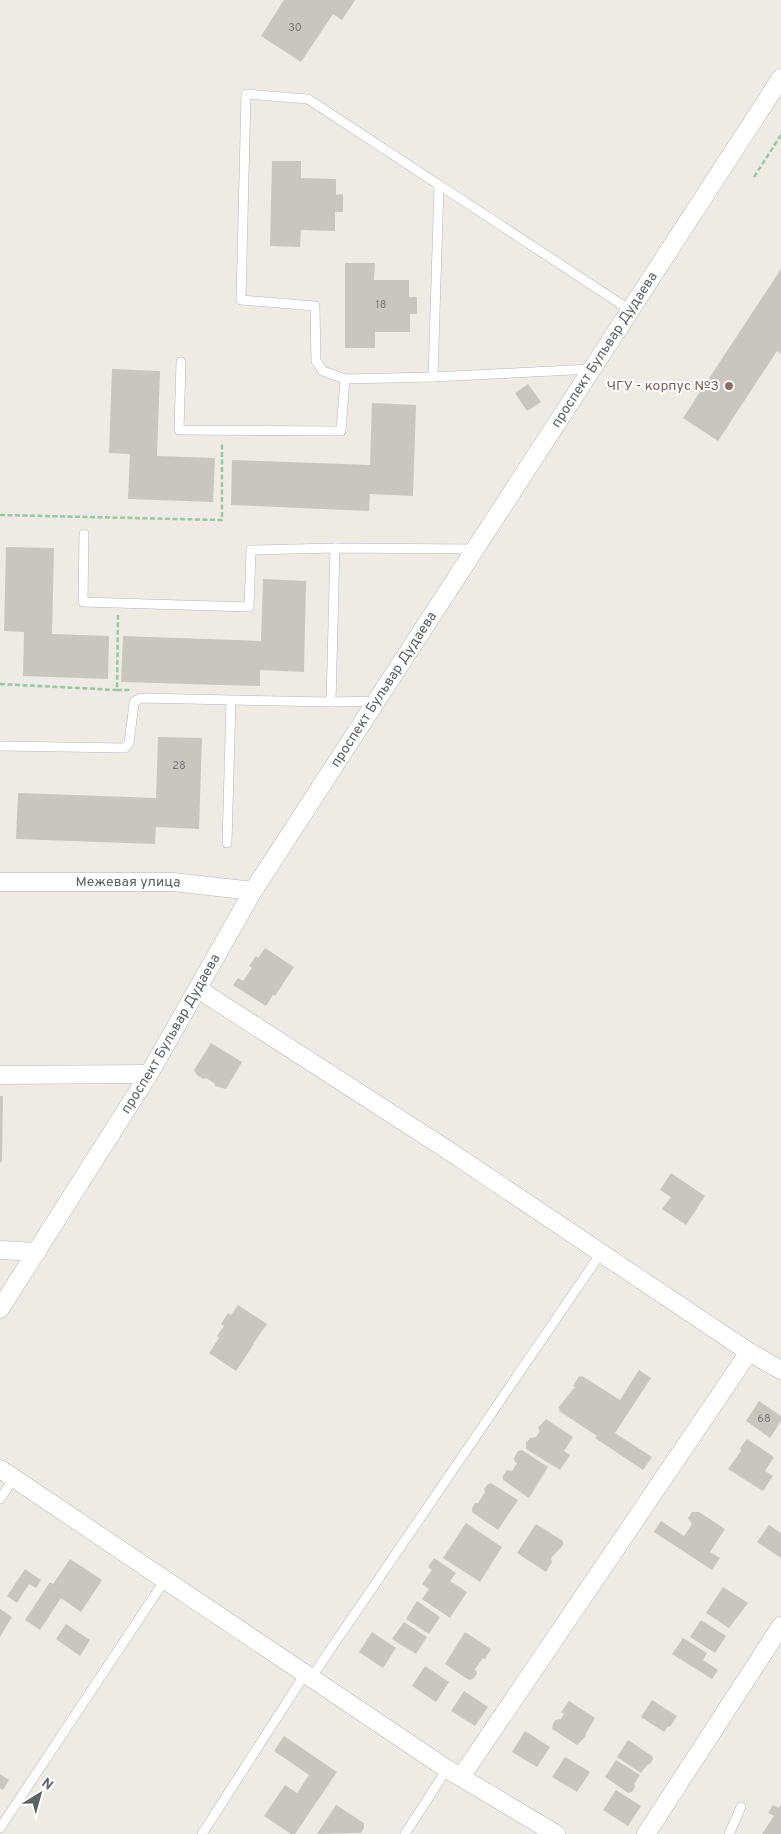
<svg xmlns="http://www.w3.org/2000/svg" width="781" height="1834" font-family="Overpass,sans-serif">
<style>
.building{fill:#c9c6c0}
.lines{fill:none;stroke-linecap:round;stroke-linejoin:round}
.lane-casing{stroke:#b5b7bb;stroke-width:10}
.street-casing{stroke:#b5b7bb;stroke-width:19}
.path{stroke:#9ac6a4;stroke-width:2.5;stroke-dasharray:5 2.5;stroke-linecap:butt}
.lane{stroke:#fff;stroke-width:9}
.street{stroke:#fff;stroke-width:18}
.education-dot{fill:#8d6e63;stroke:#fff;stroke-width:2}
.labels{text-anchor:middle;dominant-baseline:central;stroke-width:4;stroke-linejoin:round;paint-order:stroke}
.number-label{font-size:11px;fill:#777a7c}
.street-label{font-size:14px;fill:#5c6165;stroke:#fff}
.education-label{font-size:14px;fill:#785e54;stroke:#fff;text-anchor:end}
</style>
<rect width="100%" height="100%" fill="#eeebe4"/>
<g class="building">
<polygon points="284,0 355,0 342,20 333,14 301,62 261,36"/>
<polygon points="272,161 301,161 301,178 336,179 336,195 343,194 343,212 335,212 335,231 301,230 300,247 270,246"/>
<polygon points="345,263 375,263 374,280 409,280 409,297 417,297 417,314 410,314 410,332 375,332 375,348 345,348"/>
<polygon points="781,269 781,354 777,351 718,441 683,418"/>
<polygon points="112,369 160,371 157,456 215,458 213,502 128,499 130,454 109,453"/>
<polygon points="528,384 541,402 527,411 515,393"/>
<polygon points="372,403 416,405 413,496 370,494 369,511 231,505 232,460 370,465"/>
<polygon points="6,547 54,548 52,634 109,636 108,679 23,676 24,632 4,631"/>
<polygon points="263,579 306,581 304,672 260,670 260,686 121,682 123,636 261,641"/>
<polygon points="158,737 202,738 199,829 156,827 155,844 16,839 18,793 156,798"/>
<polygon points="265,948 294,967 275,996 273,995 266,1006 233,985 238,978 243,981 252,968 249,966 256,956 258,958"/>
<polygon points="211,1043 242,1062 226,1089 215,1086 214,1083 206,1078 203,1079 197,1075 194,1070"/>
<polygon points="0,1096 3,1096 2,1162 0,1162"/>
<polygon points="671,1173 705,1196 686,1225 662,1209 671,1197 660,1190"/>
<polygon points="238,1305 267,1324 253,1344 254,1344 236,1371 209,1353 219,1338 217,1336 224,1326 221,1324 228,1313 231,1315"/>
<polygon points="639,1370 651,1378 615,1433 652,1457 643,1470 595,1438 597,1436 559,1411 560,1409 558,1408 575,1387 573,1386 579,1376 581,1377 582,1376 620,1400"/>
<polygon points="759,1401 781,1416 781,1421 770,1438 746,1421"/>
<polygon points="546,1419 573,1437 564,1451 570,1455 560,1470 526,1449 526,1443 530,1438 536,1437 540,1431 538,1428"/>
<polygon points="747,1439 774,1457 765,1471 773,1476 763,1491 728,1469 741,1451 740,1448"/>
<polygon points="522,1450 548,1467 529,1498 503,1480 503,1476 507,1470 512,1471 517,1463 515,1462 514,1458 518,1451"/>
<polygon points="491,1483 518,1500 498,1530 472,1512 472,1508 475,1503 478,1503 485,1492 484,1489 488,1484"/>
<polygon points="692,1512 699,1512 725,1529 710,1552 720,1558 712,1570 654,1532 661,1521 684,1536 692,1524 688,1518"/>
<polygon points="466,1523 502,1547 480,1582 443,1558"/>
<polygon points="536,1524 563,1541 563,1545 551,1558 552,1562 546,1572 517,1553"/>
<polygon points="769,1525 781,1533 781,1558 757,1542"/>
<polygon points="434,1558 456,1573 450,1581 467,1592 450,1618 422,1599 429,1589 422,1584 432,1570 428,1567"/>
<polygon points="70,1559 102,1580 81,1612 61,1598 40,1630 25,1620 50,1582 53,1584"/>
<polygon points="25,1569 41,1580 36,1588 29,1584 17,1603 7,1596"/>
<polygon points="723,1587 748,1603 729,1628 706,1613"/>
<polygon points="417,1601 440,1617 429,1634 406,1619"/>
<polygon points="0,1609 12,1617 0,1637"/>
<polygon points="701,1620 726,1636 715,1653 690,1637"/>
<polygon points="404,1622 427,1637 416,1654 392,1639"/>
<polygon points="66,1624 90,1640 80,1656 56,1639"/>
<polygon points="372,1632 396,1648 383,1668 359,1652"/>
<polygon points="465,1632 491,1649 485,1659 483,1658 475,1669 477,1674 473,1679 469,1680 445,1664"/>
<polygon points="683,1638 707,1653 703,1660 718,1670 712,1679 672,1654"/>
<polygon points="425,1666 449,1682 436,1702 412,1686"/>
<polygon points="464,1691 488,1707 475,1726 451,1711"/>
<polygon points="652,1700 677,1716 670,1727 668,1726 664,1732 641,1717"/>
<polygon points="569,1701 595,1718 585,1735 586,1736 577,1745 552,1729 553,1724 555,1720 561,1719 564,1714 561,1712"/>
<polygon points="525,1731 550,1747 537,1767 512,1752"/>
<polygon points="284,1736 337,1772 295,1834 291,1834 264,1816 285,1785 297,1793 309,1775 274,1751"/>
<polygon points="628,1740 652,1756 653,1759 650,1764 647,1765 641,1773 617,1757"/>
<polygon points="565,1757 590,1772 577,1792 552,1777"/>
<polygon points="616,1760 640,1775 634,1784 635,1787 632,1792 628,1793 605,1777"/>
<polygon points="0,1774 9,1780 3,1790 0,1788"/>
<polygon points="616,1790 641,1806 628,1826 603,1810"/>
<polygon points="781,1804 781,1834 762,1834 774,1816 768,1813 773,1805 779,1808"/>
<polygon points="336,1805 364,1823 364,1828 361,1833 317,1834"/>
</g>
<g class="lines">
<g class="lane-casing">
<g id="lane">
<polyline points="439,185 433,377 592,369"/>
<polyline points="181,362 179,430 341,431 345,379"/>
<polyline points="433,377 345,379 323,371 316,361 315,306 241,300 246,94 308,99 630,310"/>
<polyline points="84,534 83,602 249,607 251,550 335,548 475,549"/>
<polyline points="331,702 335,548"/>
<polyline points="0,746 125,748 129,743 134,704 135,701 141,698 331,702 376,701"/>
<polyline points="227,843 231,701"/>
<polyline points="0,1499 14,1478"/>
<polyline points="311,1678 601,1253"/>
<polyline points="0,1828 165,1580"/>
<polyline points="202,1834 305,1674"/>
<polyline points="405,1834 447,1769"/>
<polyline points="729,1834 741,1807"/>
</g>
</g>
<g class="street-casing">
<g id="street">
<path id="s1" d="M0,882h173l80,9"/>
<polyline points="198,989 446,1149 749,1352 781,1370"/>
<polyline points="0,1075 149,1074"/>
<polyline points="0,1250 37,1252"/>
<path id="s2" d="M0,1309l149,-235 104,-183 528,-813"/>
<polyline points="0,1469 447,1769 556,1834"/>
<polyline points="461,1777 749,1352"/>
<polyline points="646,1834 781,1626"/>
</g>
</g>
<g class="path">
<polyline points="754,177 781,135"/>
<polyline points="0,515 222,520 222,442"/>
<polyline points="0,684 117,690 118,615"/>
<polyline points="117,690 130,690"/>
</g>
<use href="#lane" class="lane"/>
<use href="#street" class="street"/>
</g>
<circle class="education-dot" cx="729" cy="386" r="5"/>
<g class="labels">
<g class="number-label">
<text x="295" y="28">30</text>
<text x="381" y="305">18</text>
<text x="179" y="766">28</text>
<text x="764" y="1419">68</text>
</g>
<g class="street-label">
<text stroke="none"><textPath href="#s2" startOffset="1134">проспект Бульвар Дудаева</textPath></text>
<text stroke="none"><textPath href="#s2" startOffset="729">проспект Бульвар Дудаева</textPath></text>
<text stroke="none"><textPath href="#s1" startOffset="128">Межевая улица</textPath></text>
<text stroke="none"><textPath href="#s2" startOffset="324">проспект Бульвар Дудаева</textPath></text>
</g>
<g class="education-label">
<text x="719" y="386">ЧГУ - корпус №3</text>
</g>
</g>
<g transform="translate(40 1794) rotate(37)" stroke="#ffffff" stroke-width="4" paint-order="stroke">
<path d="M0-4L9 19L0 12L-9 19Z" fill="#5c6165"/>
<text y="-8" font-size="14" font-weight="bold" text-anchor="middle" fill="#5c6165">N</text>
</g>
</svg>
